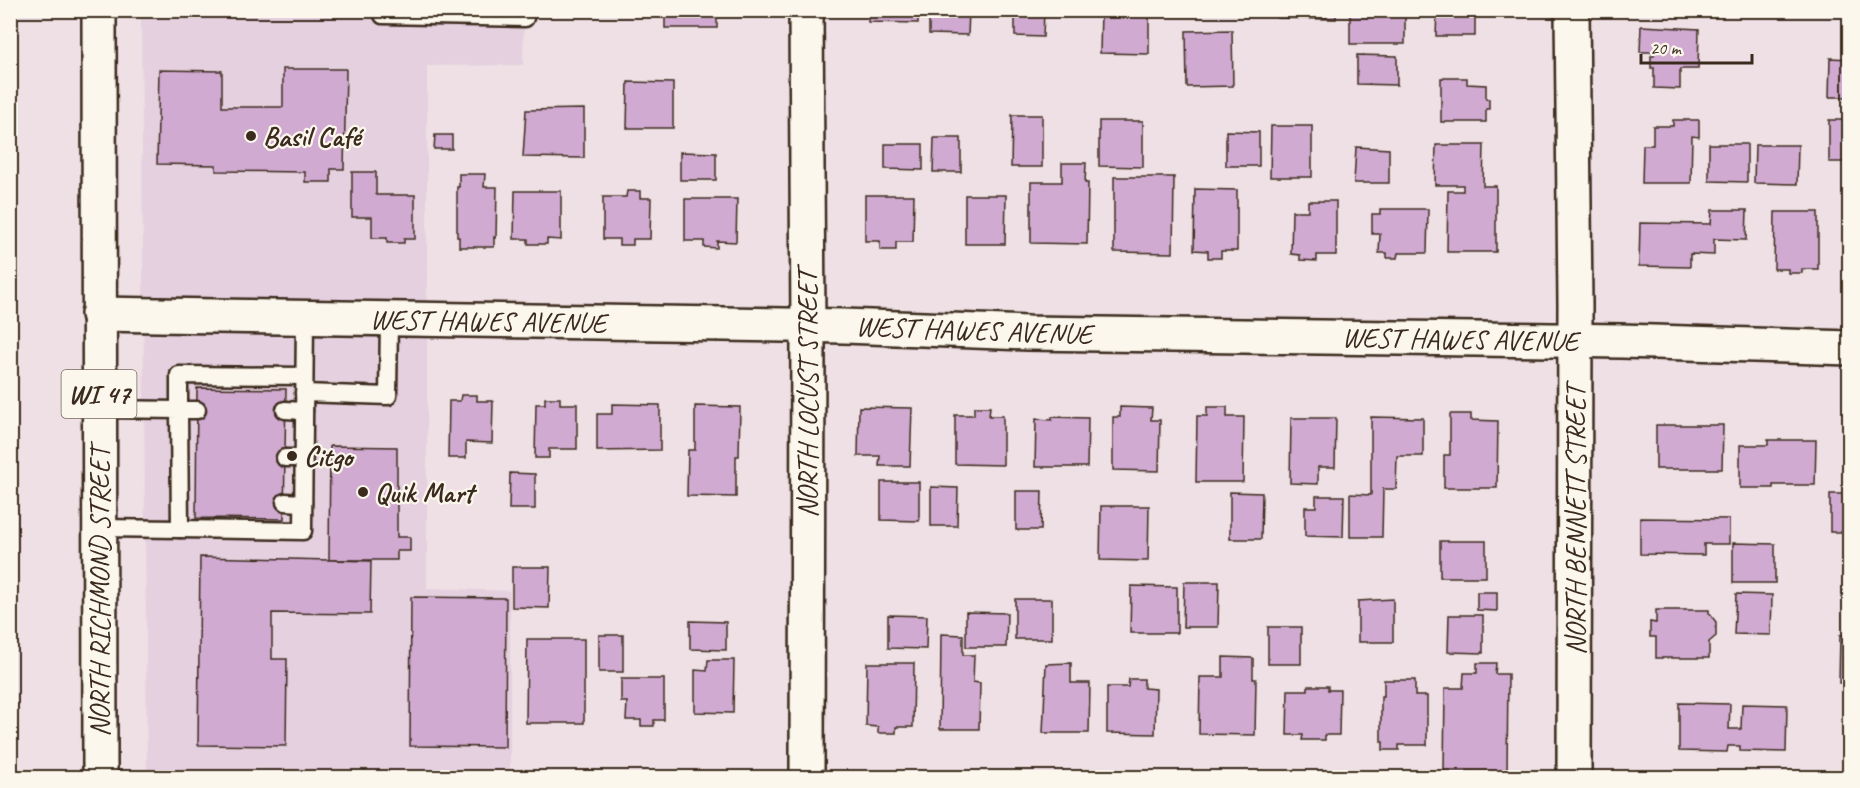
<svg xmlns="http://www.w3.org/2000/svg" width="1860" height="788" font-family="Caveat,sans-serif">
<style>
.built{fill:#e5d0df}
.building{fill:#d1aad2;stroke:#3b2a1e;stroke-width:1.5}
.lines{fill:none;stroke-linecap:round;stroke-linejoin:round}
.service-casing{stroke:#3b2a1e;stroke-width:21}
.minor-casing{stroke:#3b2a1e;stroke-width:38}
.primary-casing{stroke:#3b2a1e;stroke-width:38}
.service{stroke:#fbf7ec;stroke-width:16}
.minor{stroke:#fbf7ec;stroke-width:33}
.primary{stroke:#fbf7ec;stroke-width:33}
.poi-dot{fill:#3b2a1e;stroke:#fbf7ec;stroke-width:2}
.labels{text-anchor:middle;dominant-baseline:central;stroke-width:4.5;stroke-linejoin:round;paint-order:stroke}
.shield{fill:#fbf7ec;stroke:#75685c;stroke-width:1.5}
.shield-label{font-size:27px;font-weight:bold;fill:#3b2a1e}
.poi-label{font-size:28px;font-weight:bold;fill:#3b2a1e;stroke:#fbf7ec;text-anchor:start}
.street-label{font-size:28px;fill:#3b2a1e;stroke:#fbf7ec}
</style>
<rect width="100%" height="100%" fill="#eee0e4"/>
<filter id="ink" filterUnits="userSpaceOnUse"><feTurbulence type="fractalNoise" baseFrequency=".0167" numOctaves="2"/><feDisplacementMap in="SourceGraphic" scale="12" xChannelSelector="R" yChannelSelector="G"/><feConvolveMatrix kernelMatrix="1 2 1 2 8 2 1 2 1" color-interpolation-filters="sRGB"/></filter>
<g filter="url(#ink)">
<polygon class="built" points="141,11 524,11 523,65 427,66 427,588 510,591 510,772 427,772 427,778 147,777"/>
<g class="building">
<rect x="665" y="10" width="52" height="18"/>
<polygon points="868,10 918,10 918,23 868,22"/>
<polygon points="929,10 969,10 968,35 929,34"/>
<polygon points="1015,10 1044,10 1043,37 1015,36"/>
<polygon points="1278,10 1336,10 1336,19 1278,18"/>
<rect x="1350" y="10" width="55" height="34"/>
<polygon points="1437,10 1475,10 1475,36 1436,36"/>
<polygon points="1101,11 1149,11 1149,54 1100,53"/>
<polygon points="1641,26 1699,29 1698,69 1680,69 1680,89 1654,88 1654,68 1651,68 1651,56 1654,56 1654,52 1640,52"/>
<polygon points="1232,30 1233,86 1187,87 1186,31"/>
<polygon points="1357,55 1397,56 1397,85 1357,84"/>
<polygon points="1830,58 1850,59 1850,97 1829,97"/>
<polygon points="283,69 346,69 344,169 331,169 331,182 305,182 305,172 216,171 216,165 157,164 159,70 222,71 222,107 283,107"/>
<polygon points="1441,78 1467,78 1467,84 1486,85 1486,99 1489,99 1489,109 1486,109 1486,122 1441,122"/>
<polygon points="628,82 673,83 673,128 627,128"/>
<polygon points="584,109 584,158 523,157 526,110"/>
<polygon points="1012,115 1042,115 1042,167 1011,167"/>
<polygon points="1673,120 1699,120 1699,137 1692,136 1691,183 1642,183 1643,145 1653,145 1653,126 1673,126"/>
<rect x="1829" y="120" width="21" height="42"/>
<polygon points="1099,121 1143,121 1143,167 1099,166"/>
<polygon points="1271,126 1312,126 1312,177 1270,177"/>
<polygon points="1226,131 1259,132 1259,166 1226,166"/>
<polygon points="435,135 452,135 452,149 434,149"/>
<polygon points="934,138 961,138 961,172 933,172"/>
<polygon points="885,144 923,144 923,170 885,169"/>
<polygon points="1709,144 1747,144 1747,182 1709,181"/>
<polygon points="1436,145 1484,145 1483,186 1496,186 1496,252 1447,252 1448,191 1463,191 1463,185 1435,185"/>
<polygon points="1755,145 1798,145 1797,184 1754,183"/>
<polygon points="1356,147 1389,149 1389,183 1354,183"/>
<polygon points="680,152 716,153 716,180 680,180"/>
<polygon points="1062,163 1086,163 1085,183 1088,183 1087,244 1031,243 1031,182 1062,182"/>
<polygon points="352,172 376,172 376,195 415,195 415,239 404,239 404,243 387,243 387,238 372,238 372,217 352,217"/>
<polygon points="459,174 485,174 484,187 497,187 496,238 494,237 494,247 459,247 459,237 457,237 457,187 459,187"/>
<polygon points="1114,177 1174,177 1173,253 1114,252"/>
<polygon points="1195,189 1237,190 1237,251 1221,251 1221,258 1208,258 1208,251 1194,250"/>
<polygon points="515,191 561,191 561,240 547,239 547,244 528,244 528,239 514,239"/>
<polygon points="627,191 640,191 640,198 651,198 650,239 633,239 633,245 619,245 619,239 603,239 603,197 626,197"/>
<polygon points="865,195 914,195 913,242 896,242 896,250 880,250 880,241 865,241"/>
<polygon points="965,195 1006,195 1005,244 965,244"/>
<polygon points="685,199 737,199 736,242 717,241 717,248 704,247 704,241 685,241"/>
<polygon points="1308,201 1336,201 1336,255 1317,255 1317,261 1300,260 1300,255 1291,254 1292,211 1308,211"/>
<polygon points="1380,209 1428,209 1427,253 1398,253 1397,258 1387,258 1387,253 1379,253 1380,234 1372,234 1372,214 1380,214"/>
<polygon points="1712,210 1747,210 1746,240 1714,239 1714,255 1690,254 1690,267 1639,266 1640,223 1711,224"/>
<polygon points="1775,212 1818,212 1818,269 1802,269 1802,273 1788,273 1788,269 1774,269"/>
<polygon points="197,388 286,389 284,519 196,518"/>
<polygon points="461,395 477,395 477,401 493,401 492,443 466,442 466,458 448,458 449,401 460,401"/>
<polygon points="545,398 560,398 560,404 577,404 577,449 549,449 549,458 535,458 536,404 545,404"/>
<polygon points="612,404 660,405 660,450 597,451 597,414 612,414"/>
<polygon points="695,406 740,407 739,456 736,456 736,497 687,496 688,450 695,450"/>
<polygon points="859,407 912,408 910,466 879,466 880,456 858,456"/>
<polygon points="974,407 990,407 989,416 1003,416 1003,465 955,464 955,415 974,415"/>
<polygon points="1120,407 1152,408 1151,420 1160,420 1159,471 1113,470 1113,417 1120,417"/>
<polygon points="1207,407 1227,407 1227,417 1244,417 1243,482 1196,482 1197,416 1207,416"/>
<polygon points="1450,414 1471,414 1471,420 1498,421 1497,488 1444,488 1444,455 1450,455"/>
<polygon points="1052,417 1088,418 1087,467 1035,467 1036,419 1052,420"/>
<polygon points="1371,417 1423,418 1423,456 1397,456 1396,489 1383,489 1382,537 1350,537 1350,494 1371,495"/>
<polygon points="1291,418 1336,418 1335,467 1318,467 1318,484 1290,483"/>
<polygon points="1656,425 1723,425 1722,469 1656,469"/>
<polygon points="1768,440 1816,440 1815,485 1773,485 1773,488 1740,488 1740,445 1768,445"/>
<polygon points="330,446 397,447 397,537 410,537 410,551 397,551 397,560 329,560"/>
<polygon points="510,473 535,474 535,509 509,509"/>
<polygon points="881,482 919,482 919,521 881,520"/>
<polygon points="931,487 958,488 957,526 931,526"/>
<polygon points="1016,491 1042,491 1041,530 1016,530"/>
<polygon points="1230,492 1262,493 1261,539 1230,539"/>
<rect x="1830" y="494" width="20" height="38"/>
<polygon points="1316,496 1344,496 1343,537 1305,536 1305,507 1316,507"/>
<polygon points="1101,506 1149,506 1148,561 1100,560"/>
<polygon points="1640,518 1729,519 1729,544 1704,544 1704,555 1640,554"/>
<rect x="1440" y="541" width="46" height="36"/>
<polygon points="1733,543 1775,544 1775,583 1733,583"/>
<polygon points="200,557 371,561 370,614 272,613 272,659 287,659 286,746 198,745"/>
<polygon points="512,567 550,567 549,608 512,607"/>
<polygon points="1184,582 1219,582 1218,627 1183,627"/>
<polygon points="1131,586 1177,587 1177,633 1130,633"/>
<polygon points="1477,592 1497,592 1497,611 1477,610"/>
<polygon points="1736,594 1772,595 1771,635 1734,634"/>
<polygon points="411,597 506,598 505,747 410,746"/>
<rect x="1015" y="599" width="37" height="40"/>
<polygon points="1393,599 1393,642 1358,642 1358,601"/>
<polygon points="1656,610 1709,610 1709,613 1716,622 1716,636 1709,642 1709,658 1656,658 1656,637 1650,637 1650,622 1656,623"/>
<polygon points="966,612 1007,613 1006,647 966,647"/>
<polygon points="888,615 927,616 926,649 888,648"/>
<polygon points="1449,615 1483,615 1483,653 1448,652"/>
<polygon points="690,621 726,622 726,650 690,649"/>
<rect x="1268" y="627" width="33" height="37"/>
<polygon points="941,634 963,635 963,655 974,655 973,682 980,683 979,729 940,729"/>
<rect x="599" y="635" width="24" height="37"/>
<polygon points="1840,635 1850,635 1850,683 1839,683"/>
<polygon points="527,639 584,639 584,723 526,723"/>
<polygon points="1223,657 1253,658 1253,679 1256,679 1255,735 1199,734 1200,677 1223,677"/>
<polygon points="708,660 734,660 733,713 695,712 695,670 707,671"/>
<polygon points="867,663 914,663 913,727 896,727 896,733 878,733 878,727 866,726"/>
<polygon points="1071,663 1071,683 1090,683 1089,733 1043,733 1046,664"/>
<polygon points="1477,663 1496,663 1495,674 1508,674 1507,773 1444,772 1445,688 1463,688 1464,673 1477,673"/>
<polygon points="621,679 664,679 664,720 654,720 654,726 641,726 641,720 626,720 627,702 621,702"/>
<polygon points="1129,679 1144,679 1144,688 1156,689 1155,734 1107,733 1107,687 1128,687"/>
<polygon points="1384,680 1415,680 1415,696 1427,696 1427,745 1399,745 1399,750 1383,750 1383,742 1381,742 1381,696 1384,696"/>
<polygon points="1308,686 1328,686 1328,690 1340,690 1339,735 1325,735 1325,740 1302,740 1303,735 1287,735 1288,690 1308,690"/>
<polygon points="1679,703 1730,704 1729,729 1741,729 1742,704 1787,705 1786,752 1740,751 1740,746 1728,746 1727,752 1679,751"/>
</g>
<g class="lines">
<g class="service-casing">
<g id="service">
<polyline points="381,10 383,15 525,18 526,10"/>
<polyline points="304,393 388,396 389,319"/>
<polyline points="99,409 179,410 180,529 99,528"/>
<polyline points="197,410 179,410 179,375 304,376"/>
<polyline points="285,410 304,411"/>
<polyline points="285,458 303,458"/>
<polyline points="285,502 303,503"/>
<polyline points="180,529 303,531 305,318"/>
</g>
</g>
<g class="minor-casing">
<g id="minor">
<polyline points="806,10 808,326 807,778"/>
<polyline points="1572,10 1575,305 1574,778"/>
<polyline points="98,314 844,326 1028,333 1621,341 1850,348"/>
</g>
</g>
<g class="primary-casing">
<polyline id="primary" points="99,10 100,778"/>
</g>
<use href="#service" class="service"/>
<use href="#minor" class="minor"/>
<use href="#primary" class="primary"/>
</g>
</g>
<g class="poi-dot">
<circle cx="251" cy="136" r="6"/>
<circle cx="292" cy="456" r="6"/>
<circle cx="363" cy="492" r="6"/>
</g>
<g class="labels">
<rect class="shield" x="61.5" y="370" width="75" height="48" rx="4.5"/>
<g class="shield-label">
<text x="99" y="394">WI 47</text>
</g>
<g class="poi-label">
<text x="263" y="136">Basil Café</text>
<text x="304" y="456">Citgo</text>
<text x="375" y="492">Quik Mart</text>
</g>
<g class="street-label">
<text transform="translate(488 321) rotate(1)">WEST HAWES AVENUE</text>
<text transform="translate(974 330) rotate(2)">WEST HAWES AVENUE</text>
<text transform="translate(1460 339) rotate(1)">WEST HAWES AVENUE</text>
<text transform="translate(807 394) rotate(-90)">NORTH LOCUST STREET</text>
<text transform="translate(1575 520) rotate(-90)">NORTH BENNETT STREET</text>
<text transform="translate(99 592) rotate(-90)">NORTH RICHMOND STREET</text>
</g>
</g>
<rect width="1860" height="788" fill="none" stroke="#fbf7ec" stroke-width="36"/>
<rect x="18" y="18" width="1824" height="752" fill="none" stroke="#3b2a1e" stroke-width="2" filter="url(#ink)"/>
<path d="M1641 54v9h111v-9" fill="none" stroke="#3b2a1e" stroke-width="3"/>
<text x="1650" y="54" font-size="18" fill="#3b2a1e" stroke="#fbf7ec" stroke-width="4.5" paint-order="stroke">20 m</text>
</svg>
